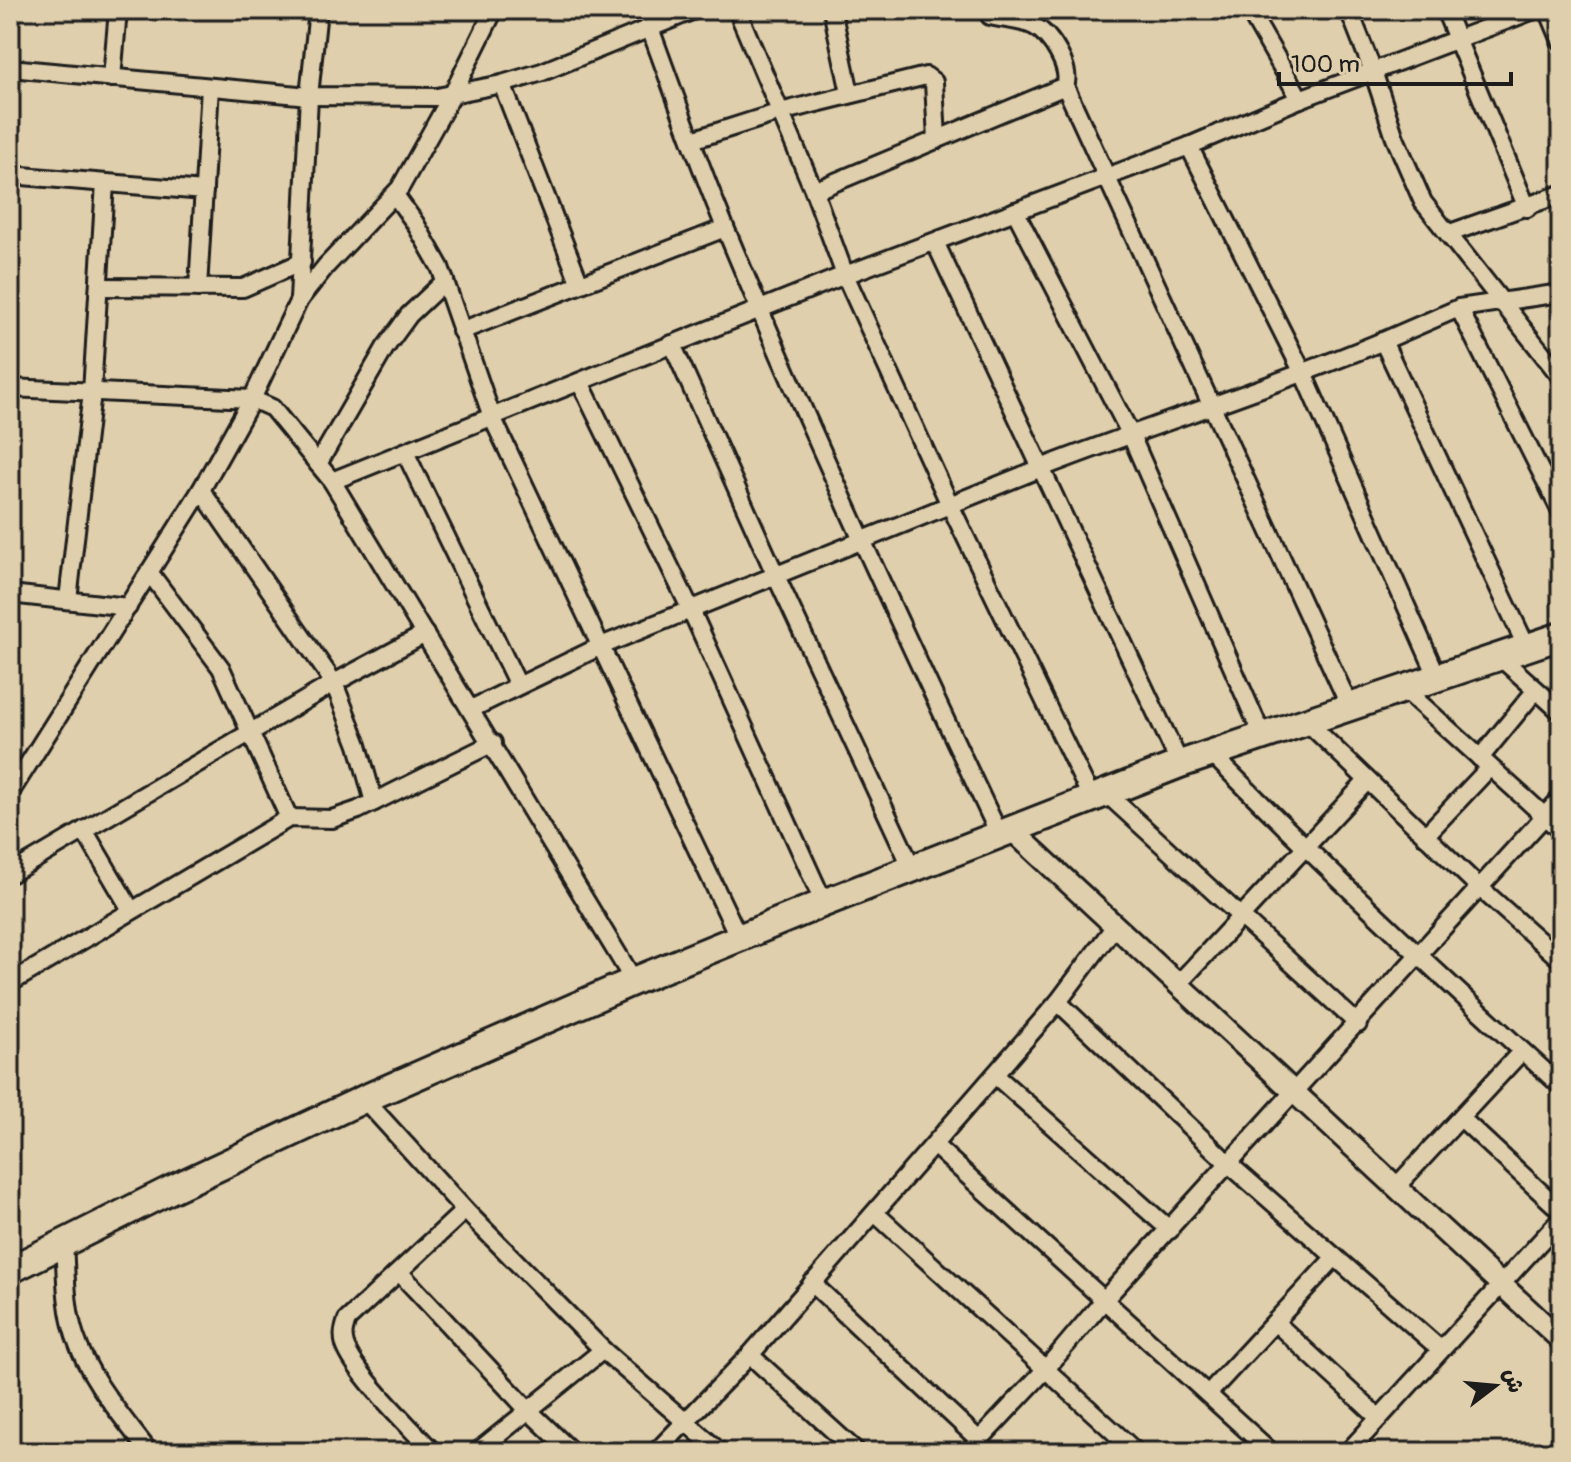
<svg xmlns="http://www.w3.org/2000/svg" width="1571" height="1462" font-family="Pangolin,'Playpen Sans Arabic',sans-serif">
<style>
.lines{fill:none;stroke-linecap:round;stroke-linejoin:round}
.minor-casing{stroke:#1c1c1c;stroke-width:22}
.tertiary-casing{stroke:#1c1c1c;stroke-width:26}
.primary-casing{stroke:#1c1c1c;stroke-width:32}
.minor{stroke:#e0cfac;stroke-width:16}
.tertiary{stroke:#e0cfac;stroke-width:20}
.primary{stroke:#e0cfac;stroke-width:26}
</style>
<rect width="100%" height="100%" fill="#e0cfac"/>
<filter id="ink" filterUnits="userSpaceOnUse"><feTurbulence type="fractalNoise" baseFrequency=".0125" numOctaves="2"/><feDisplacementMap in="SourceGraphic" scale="16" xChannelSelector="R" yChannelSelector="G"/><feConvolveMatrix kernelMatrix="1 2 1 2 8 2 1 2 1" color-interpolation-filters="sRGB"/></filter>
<g filter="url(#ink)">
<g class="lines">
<g class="minor-casing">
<g id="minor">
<polyline points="737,10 814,191 845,275 950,505 1092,799"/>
<polyline points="832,10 850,93"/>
<path d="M987,10l3,6c13,3 32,4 44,10 17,9 38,43 31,60l285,621"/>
<polyline points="1249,10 1300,99"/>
<polyline points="1349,10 1373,71 1395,138 1423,202 1561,377"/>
<polyline points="1445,10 1527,208"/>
<polyline points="1548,10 1561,41"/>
<path d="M650,28c25,68 49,137 77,204 85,204 178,403 272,602"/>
<polyline points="10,68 309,96 437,97 502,84 542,72 694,10"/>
<polyline points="112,78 118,10"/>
<polyline points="502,84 580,284"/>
<polyline points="692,140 780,112 926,76 934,82 937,140"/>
<polyline points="1189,146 1300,99 1534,10"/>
<polyline points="10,175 204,191"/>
<polyline points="814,191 1065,86"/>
<polyline points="395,195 415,223 440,267 492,417 739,938"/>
<polyline points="1015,211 1130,433 1262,735"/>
<polyline points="1450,233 1561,194"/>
<path d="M935,242l106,226c113,-44 230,-80 342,-127l144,307"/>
<polyline points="99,287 243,288 302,262"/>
<polyline points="198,288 210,87"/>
<polyline points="299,300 309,96 318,10"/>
<polyline points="1459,308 1561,512"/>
<polyline points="461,331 725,228"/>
<polyline points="1383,341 1459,308 1561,293"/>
<polyline points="672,344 776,576 912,868"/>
<polyline points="580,382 691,610 824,903"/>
<polyline points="10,388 252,399 272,408 332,481 634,981"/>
<polyline points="405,452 518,685"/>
<polyline points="318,464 385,348 409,315 445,281"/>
<polyline points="332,481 845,275 1189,146 1303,373 1438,678"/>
<polyline points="201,490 334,683 358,745 374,802"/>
<polyline points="149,572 221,668 289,818"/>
<polyline points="10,594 128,607"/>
<polyline points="68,600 92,392 105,183"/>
<polyline points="1501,658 1561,712"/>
<polyline points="1404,689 1561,831"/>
<polyline points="471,709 601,646 1041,468 1180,764"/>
<polyline points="1305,720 1480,888 1561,960"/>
<path d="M1211,753c113,115 231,225 350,333"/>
<polyline points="1480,758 1536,690"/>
<polyline points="10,793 201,490 252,399 299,300 326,266 400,188 452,95 494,10"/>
<polyline points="1107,794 1358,1024"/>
<polyline points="84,830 131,910"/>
<polyline points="1425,836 1490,767"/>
<polyline points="10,874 334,683 425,634"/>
<polyline points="10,983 289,818 332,819 358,810 493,743"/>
<polyline points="1178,984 1367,781"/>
<polyline points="1058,1002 1229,1164 1440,1349"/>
<polyline points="995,1075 1170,1230"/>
<polyline points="364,1099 465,1210 603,1350 720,1452"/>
<polyline points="1461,1118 1561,1211"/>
<polyline points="934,1145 1271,1452"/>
<polyline points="1395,1188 1522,1051"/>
<polyline points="875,1213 1136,1452"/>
<path d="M64,1242c2,31 1,64 11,94 14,43 47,80 74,116"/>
<polyline points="400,1273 528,1410 572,1452"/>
<polyline points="812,1283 979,1440"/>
<polyline points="1275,1322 1379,1418"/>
<polyline points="750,1355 1058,1002 1115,926"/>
<polyline points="1208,1394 1335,1257"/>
<path d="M433,1452c-23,-25 -78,-78 -88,-107 -3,-10 -1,-16 2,-25l118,-110"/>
<polyline points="477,1452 603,1350"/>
<polyline points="656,1452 750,1355 857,1452"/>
<polyline points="968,1452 1045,1370 1105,1299 1561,798"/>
<polyline points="1348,1452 1561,1219"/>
</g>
</g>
<g class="tertiary-casing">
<polyline id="tertiary" points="1012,830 1561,1340"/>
</g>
<g class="primary-casing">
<polyline id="primary" points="10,1270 172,1189 364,1099 634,981 824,903 1180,764 1561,636"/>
</g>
<use href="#minor" class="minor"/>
<use href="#tertiary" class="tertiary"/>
<use href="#primary" class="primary"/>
</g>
</g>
<rect width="1571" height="1462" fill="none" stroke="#e0cfac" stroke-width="40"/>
<rect x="20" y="20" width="1531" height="1422" fill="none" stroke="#1c1c1c" stroke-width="3" filter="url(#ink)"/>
<g transform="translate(1495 1386) rotate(74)" stroke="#e0cfac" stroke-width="6" paint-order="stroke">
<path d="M0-6L14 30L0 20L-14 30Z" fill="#1c1c1c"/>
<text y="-12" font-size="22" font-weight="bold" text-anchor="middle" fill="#1c1c1c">ش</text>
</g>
<path d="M1279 72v12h232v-12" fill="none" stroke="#1c1c1c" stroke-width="4"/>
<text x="1291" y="72" font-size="24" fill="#1c1c1c" stroke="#e0cfac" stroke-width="6" paint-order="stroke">100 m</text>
</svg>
